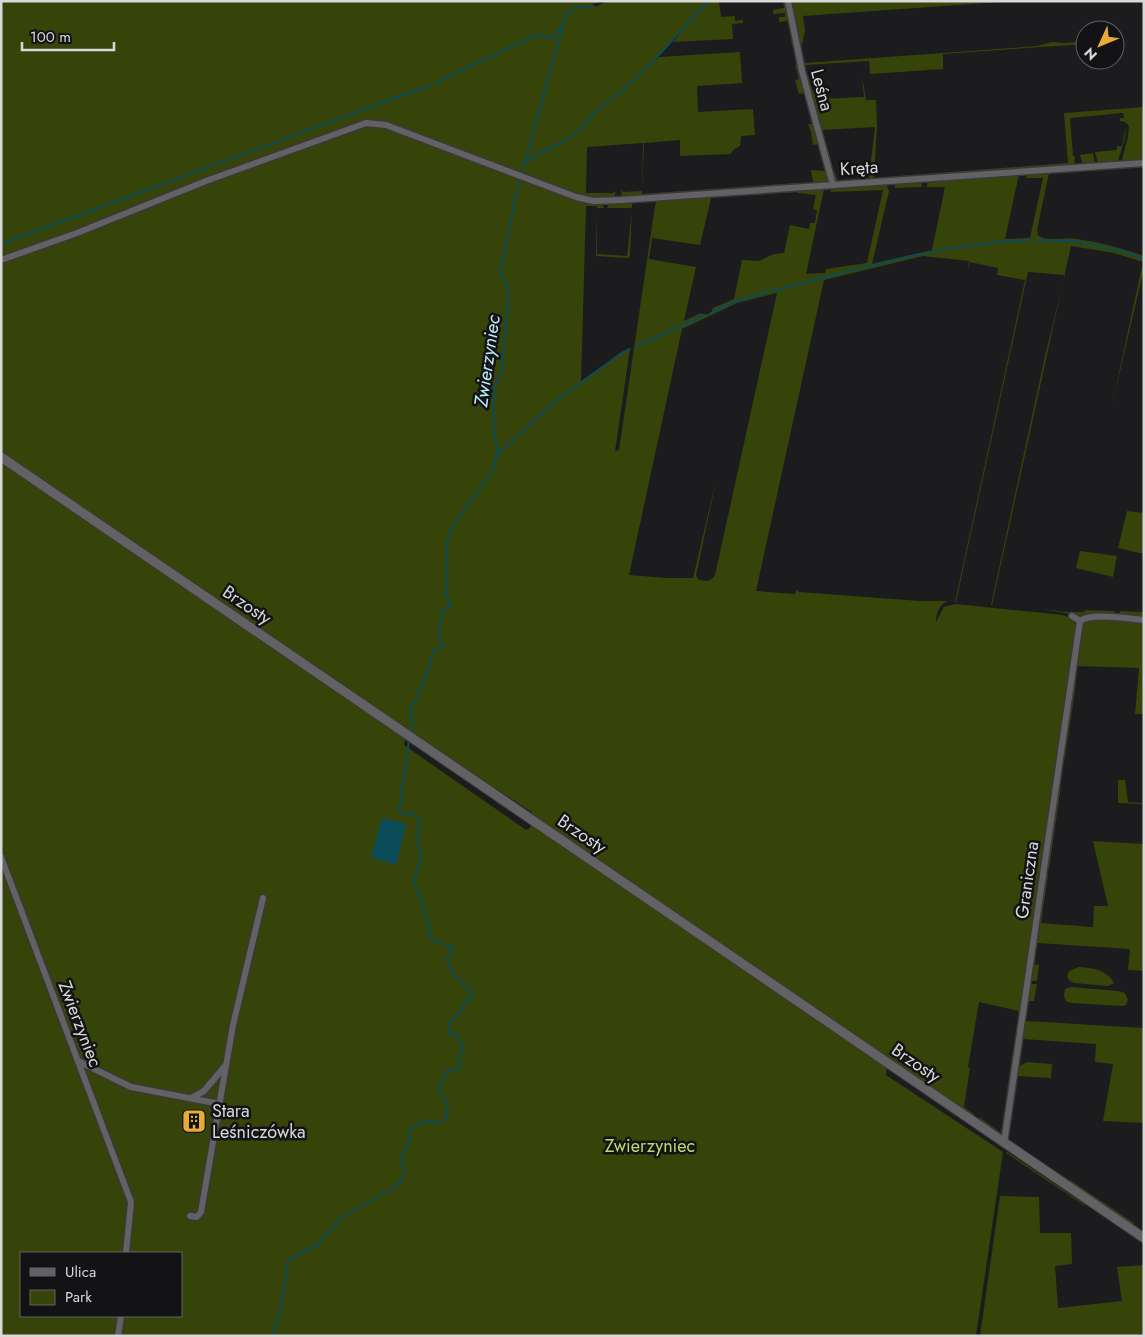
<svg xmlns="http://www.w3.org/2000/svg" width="1145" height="1337" font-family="Jost,sans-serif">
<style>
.green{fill:#36440a;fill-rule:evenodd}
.water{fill:#0b4c59}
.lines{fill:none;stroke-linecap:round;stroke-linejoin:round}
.stream{stroke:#0b4c59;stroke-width:2}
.street-casing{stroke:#3a393a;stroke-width:9}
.secondary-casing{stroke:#3a393a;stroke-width:11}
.street{stroke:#636164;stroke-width:6}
.secondary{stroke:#636164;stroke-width:9}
.labels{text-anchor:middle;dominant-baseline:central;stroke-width:5;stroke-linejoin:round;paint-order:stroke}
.street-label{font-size:18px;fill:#dad9da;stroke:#131214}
.poi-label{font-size:18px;fill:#dad9da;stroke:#131214;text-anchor:start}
.park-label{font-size:18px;fill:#bbda70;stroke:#131214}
.water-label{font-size:19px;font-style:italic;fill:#baedfa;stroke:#131214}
</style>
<rect width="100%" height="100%" fill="#1c1b1d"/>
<g class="green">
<path d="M1,1h602l-12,4 4,2 13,-6h99l-51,56 -35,34 38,-34 81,-5 2,31 -45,3 1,26 55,-3 2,26 -14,1 -1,10 -6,3 -3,5 -51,2v-16l-36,3 -2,51 171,-12 -2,-12 15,1 3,7 -4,5 -203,15 -1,-8 2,2 19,-1 1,-48 -56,4 -1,46h27l3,-2 -2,7 -31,-1 -64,-24 -1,6 59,21 24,3 3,5h-7v46l30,2 5,-48h-25l3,-5 39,-2 2,1 -19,1 -2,53 -2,2 -32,-2 1,-50h-11l-5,175 40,-28 9,-4 -15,102 4,-1 36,-244 2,-6 65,-5v2l-11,1 -11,47 -48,-7 -3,21 47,8 -12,54 17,-8 4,2 6,-2 2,-5 21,-9 8,-39 17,1 15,-7 10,-1 6,-28 19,4 1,-6h5l2,-13 -4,-1 3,-14 -19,-2v-1l-46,3v-2l73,-4 -18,85 19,-1 1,-4 41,-6 16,-73 -52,2 -1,-4 56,-4 3,7 -17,73 60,-14 13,-63h-18l1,-7 91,-6 -14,65 25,-1 13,-60h-17l1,-5 117,-8 -95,8 -12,57 1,5c10,8 26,2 38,4 23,3 46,9 68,17v12l-33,142 32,-148 -29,-9 -43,-7 -79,359h-1l54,-249 20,-81 -37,-3 -72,330h-1l70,-322 -28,-5 1,-7 -28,-6 -2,9 1,-10 -46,-5 -99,24 -68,311 39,3 2,-5 2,3 121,9h28c-9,3 -12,13 -12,21l8,-15 12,-3 106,11 9,3 5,8 -60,414 3,-29 -40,-9 -11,65 2,1 -6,39 11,8 -2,2 -86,-58 -1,16 117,77 -27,184h-975zM777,293l-62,282c-4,7 -9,6 -16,5l-3,-4 21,-100 -24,102h-26l-38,-3 53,-246 55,-26zM407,731l125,81 -2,16 -4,2 -122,-85zM21,1253h160v63h-160z"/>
<polygon points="710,1 719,1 721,17 735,16 735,21 743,20 743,23 732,24 733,39 673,42 699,11"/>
<polygon points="783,1 786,1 789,21 779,22 779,17 785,17 785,13 773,14 773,10 784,8"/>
<polygon points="790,1 1014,1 803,16 805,31 801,49 805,63 1037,46 1052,42 1062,43 1085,42 1085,44 943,54 943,69 870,74 869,61 806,65 806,69 803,69"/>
<polygon points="795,65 798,66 805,93 799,94 795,80 799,79"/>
<polygon points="808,75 812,90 816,92 818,99 864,97 862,75 866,100 876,100 877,126 874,178 1068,163 1064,113 1144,107 1144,161 1123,162 1122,159 1128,137 1129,126 1125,122 1120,121 1120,118 1124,118 1123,113 1070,118 1073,156 1075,156 1074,166 837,182 834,179 834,171 838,181 869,178 875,127 822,130 832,164 831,163 805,77"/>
<polygon points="808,124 814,124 818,144 813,145 811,132"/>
<polygon points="1126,126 1125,138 1118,161 1098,163 1095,152 1117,150 1117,146 1122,146"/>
<polygon points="1093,153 1095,163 1083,164 1080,155"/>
<polygon points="921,181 922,187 895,188 895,183"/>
<polygon points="1127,511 1144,513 1144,554 1118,548"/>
<polygon points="1080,551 1117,556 1113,577 1076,568"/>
<polygon points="1042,609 1066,612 1084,612 1085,610 1115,611 1112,615 1076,615"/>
<polygon points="1120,611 1144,612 1144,617 1120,615"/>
<polygon points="1093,619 1144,622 1144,714 1135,714 1139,668 1075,666 1082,626 1084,623"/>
<polygon points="1076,683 1065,757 1063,756 1073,684"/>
<polygon points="1118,780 1125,780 1128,802 1144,803 1144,804 1118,803"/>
<polygon points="1058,786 1061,786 1049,869 1046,869"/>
<polygon points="1093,841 1144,844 1144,971 1128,970 1130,949 1038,943 1035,955 1034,954 1045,875 1048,875 1041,923 1093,927 1094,906 1108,906"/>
<polygon points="1034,962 1034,964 1039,965 1037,981 1030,981"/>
<path d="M1079,967c14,1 28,3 35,16l-6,3 -34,-3 -5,-3 -2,-4 2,-5z"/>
<polygon points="1030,984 1037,984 1034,1001 1028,1001 1026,1021 1144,1028 1144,1123 1103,1121 1113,1064 1095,1062 1096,1044 1023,1039 1022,1046 1021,1044"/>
<polygon points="1071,987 1118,991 1125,993 1128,1000 1126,1005 1122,1006 1072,1003 1067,1002 1064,997 1065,989"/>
<polygon points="1014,1045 1003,1133 998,1135 978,1120 979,1117 1001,1133"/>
<polygon points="1027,1062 1052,1064 1051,1078 1017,1076 1012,1116 1018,1067"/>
<polygon points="1007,1152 1085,1205 1085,1206 1006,1153"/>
<polygon points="1070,1180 1134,1223 1132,1225 1070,1182"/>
<polygon points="1000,1196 1039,1197 1040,1233 1071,1233 1072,1264 1055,1266 1058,1308 1122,1301 1117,1267 1144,1265 1144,1334 1127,1336 980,1336"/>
</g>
<polygon class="water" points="382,818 406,824 396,865 371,857"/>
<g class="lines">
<g class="stream">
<polyline points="435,83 536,35 551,38 560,28"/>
<polyline points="526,162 533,157 564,141 580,130 596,111 622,91 657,57 708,1"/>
<polyline points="522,173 566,14 576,8 594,6"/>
<polyline points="1035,240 1073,241 1127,252 1144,259"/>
<polyline points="1,244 430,85"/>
<path d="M772,291c84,-22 168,-47 256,-51"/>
<polyline points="711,313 733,302 768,292"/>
<polyline points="637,346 705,315"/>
<polyline points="497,455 553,403 620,354 630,349"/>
<path d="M412,733l-1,-28 4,-2 15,-39 3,-13 10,-4c0,-6 -2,-7 -4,-12 -2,-9 4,-17 3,-25l8,-4v-4l-4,-6v-35l2,-23 6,-14 39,-54 4,-19 -4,-30 1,-34 8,-16 7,-82 -9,-17 20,-94"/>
<path d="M273,1336l8,-30 7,-45 4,-4 24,-11 26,-29 50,-28 10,-9 3,-11 -5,-10 9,-17 1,-13 14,-8 15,2 7,-4 2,-15 -8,-11 -1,-6 8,-16 9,-1 4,-4 -1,-10 4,-8 -6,-13 -7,-1 -2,-9c3,-5 8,-8 12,-12 5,-6 3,-13 12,-15 -1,-13 -13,-14 -18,-23 -3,-5 -5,-11 -7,-16l7,-11 -22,-9 -4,-7v-11l-4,-8 -1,-10 -9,-20 7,-27c-7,-14 -1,-21 -1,-36 -5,-6 -10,-8 -18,-6l-3,-2 10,-72"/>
</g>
<g class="street-casing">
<g id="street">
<polyline points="788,1 802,71 833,185"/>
<polyline points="1,260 77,233 206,181 366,123 386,125 576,197 593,201 621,200 1144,163"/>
<path d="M1072,616l8,5c11,-9 49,-2 64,-1"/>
<polyline points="1,857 131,1202 126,1253"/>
<polyline points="78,1061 131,1087 220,1104"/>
<polyline points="193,1097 204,1091 225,1066"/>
<polyline points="1004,1143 1080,621"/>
<polyline points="190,1216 197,1217 201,1212 233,1025 263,898"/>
<polyline points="118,1336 121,1316"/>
</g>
</g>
<g class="secondary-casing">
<polyline id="secondary" points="1,457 1144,1238"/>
</g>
<use href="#street" class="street"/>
<use href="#secondary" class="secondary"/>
</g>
<defs>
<g id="building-square" transform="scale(1.25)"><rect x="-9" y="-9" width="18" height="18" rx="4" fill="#e6ac36" stroke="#131214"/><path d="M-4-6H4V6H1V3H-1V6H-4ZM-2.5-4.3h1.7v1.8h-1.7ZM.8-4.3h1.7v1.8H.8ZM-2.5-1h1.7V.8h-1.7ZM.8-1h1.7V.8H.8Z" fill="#111"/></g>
</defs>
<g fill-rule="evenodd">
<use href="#building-square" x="194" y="1121"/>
</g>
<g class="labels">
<g class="street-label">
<text transform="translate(822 90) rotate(75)">Leśna</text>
<text transform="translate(859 168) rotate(-4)">Kręta</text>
<text transform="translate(247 605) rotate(34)">Brzosty</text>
<text transform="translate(582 834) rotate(34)">Brzosty</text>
<text transform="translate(1027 880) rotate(-82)">Graniczna</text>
<text transform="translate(80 1024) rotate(69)">Zwierzyniec</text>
<text transform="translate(916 1063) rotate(34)">Brzosty</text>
</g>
<g class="poi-label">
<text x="212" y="1111">Stara<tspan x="212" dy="21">Leśniczówka</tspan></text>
</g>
<g class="park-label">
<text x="650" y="1146">Zwierzyniec</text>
</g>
<g class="water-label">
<text transform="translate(487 361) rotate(-82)">Zwierzyniec</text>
</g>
</g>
<rect width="1145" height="1337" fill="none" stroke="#dad9da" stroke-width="5"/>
<rect x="20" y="1252" width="162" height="65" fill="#131214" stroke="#636263"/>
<rect x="30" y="1268" width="25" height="8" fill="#636164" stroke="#636263"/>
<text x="65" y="1277" font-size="15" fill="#dad9da">Ulica</text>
<rect x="30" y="1290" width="25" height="15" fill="#36440a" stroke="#636263"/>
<text x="65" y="1302" font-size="15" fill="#dad9da">Park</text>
<g transform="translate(1100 45) rotate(226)"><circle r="24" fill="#131214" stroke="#636263"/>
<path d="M0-4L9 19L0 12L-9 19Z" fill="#e6ac36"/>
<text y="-8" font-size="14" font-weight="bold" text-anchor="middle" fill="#dad9da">N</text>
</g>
<path d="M22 42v8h92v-8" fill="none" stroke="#dad9da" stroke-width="2.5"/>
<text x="30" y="42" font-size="15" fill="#dad9da" stroke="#131214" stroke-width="4" paint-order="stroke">100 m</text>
</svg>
